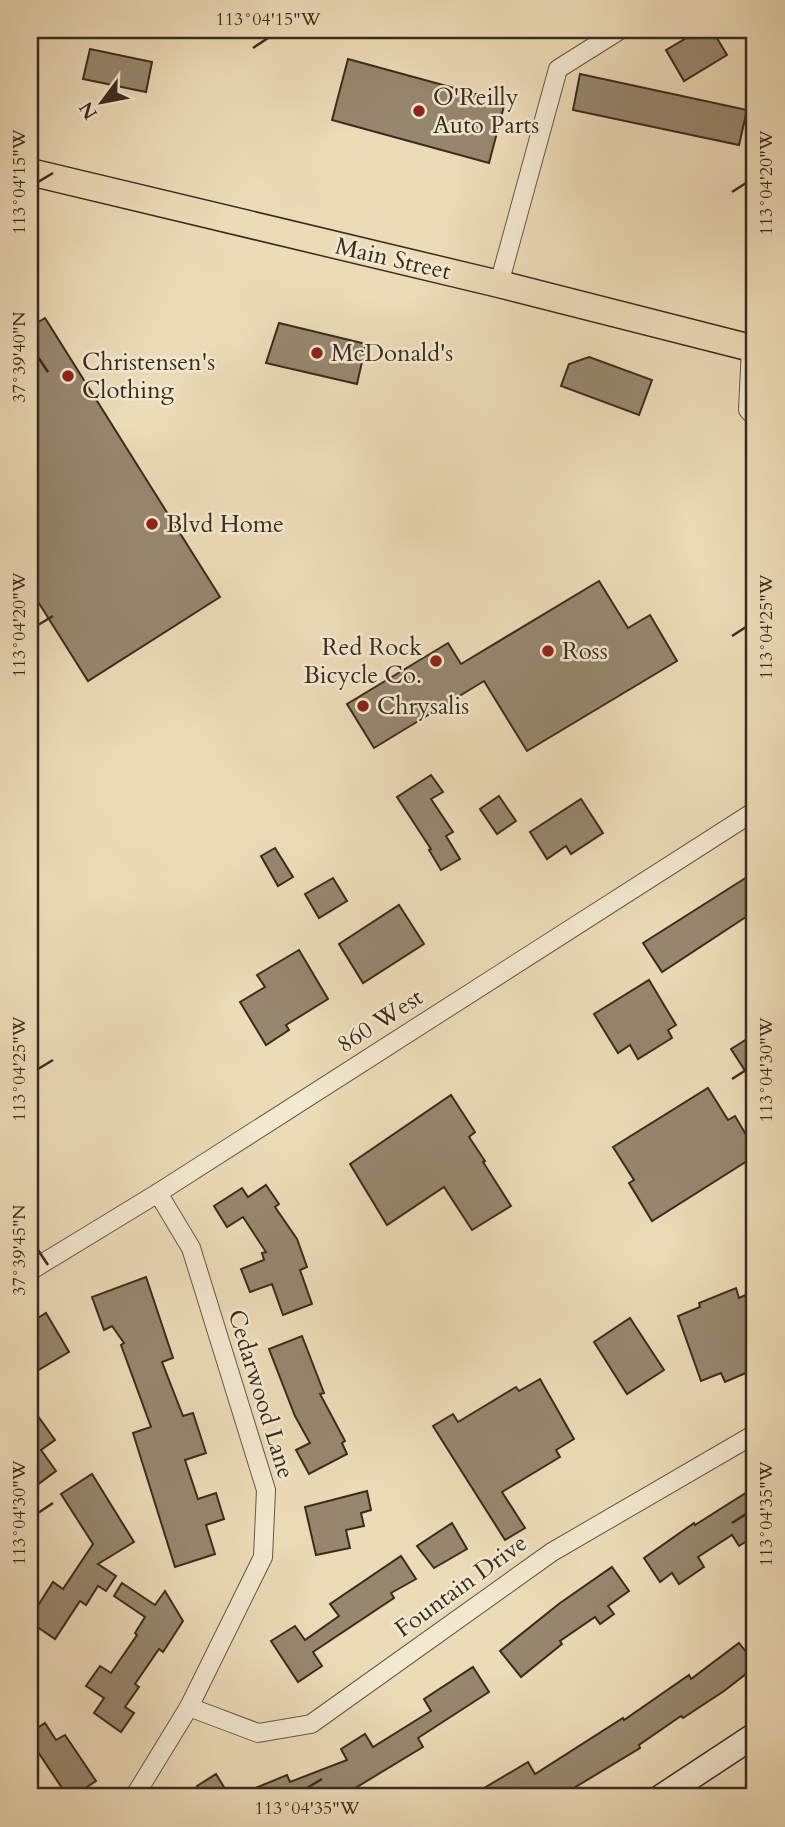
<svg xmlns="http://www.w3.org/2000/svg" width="785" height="1827" font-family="Cardo,serif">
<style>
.building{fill:#97876e;stroke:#3a2b1e;stroke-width:2}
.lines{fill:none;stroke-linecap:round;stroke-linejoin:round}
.street-casing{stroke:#665744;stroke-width:20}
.secondary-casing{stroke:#3a2b1e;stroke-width:27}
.primary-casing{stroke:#3a2b1e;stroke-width:29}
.street{stroke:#f3e8d0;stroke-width:18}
.secondary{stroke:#f3e8d0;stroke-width:24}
.primary{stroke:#ecdbb7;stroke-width:26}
.ticks{fill:none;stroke:#3a2b1e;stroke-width:2.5}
.poi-dot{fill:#8f2418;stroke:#f3e8d0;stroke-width:2.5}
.labels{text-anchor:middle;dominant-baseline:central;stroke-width:5;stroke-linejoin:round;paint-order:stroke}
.poi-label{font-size:24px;fill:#3a2b1e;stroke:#f3e8d0;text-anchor:start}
.street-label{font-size:24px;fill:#3a2b1e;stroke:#f3e8d0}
.neatline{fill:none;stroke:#3a2b1e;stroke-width:2.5}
.ticks-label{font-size:18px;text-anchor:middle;fill:#3a2b1e}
</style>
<rect width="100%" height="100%" fill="#ecdbb7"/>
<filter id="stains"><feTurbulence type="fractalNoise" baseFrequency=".00286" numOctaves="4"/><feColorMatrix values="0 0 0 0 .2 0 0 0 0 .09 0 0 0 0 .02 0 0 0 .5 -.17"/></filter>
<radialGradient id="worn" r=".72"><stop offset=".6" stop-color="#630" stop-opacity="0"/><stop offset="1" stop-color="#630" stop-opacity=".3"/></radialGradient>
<g class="building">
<polygon points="700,30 712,30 727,55 684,81 666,50"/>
<polygon points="90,49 152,62 146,92 83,79"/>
<polygon points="348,59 505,102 489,163 332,120"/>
<polygon points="580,74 747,110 739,145 573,110"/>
<polygon points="45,318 220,597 88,681 30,589 30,327"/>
<polygon points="279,323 366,344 357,384 266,363"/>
<polygon points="589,357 652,380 639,415 561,386 569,364"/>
<polygon points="599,581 628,628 650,615 677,661 527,751 484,681 374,748 347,704 448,643 461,664"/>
<polygon points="431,775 443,792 431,799 453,832 446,836 460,859 441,870 429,850 431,849 397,797"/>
<polygon points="499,796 516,821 497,834 480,809"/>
<polygon points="581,799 603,833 571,854 566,846 547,859 530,832"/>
<polygon points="275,848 293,877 278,886 261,856"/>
<polygon points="755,872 755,911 662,972 643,943"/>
<polygon points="333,878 347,901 319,918 305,894"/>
<polygon points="399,905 424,944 363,983 339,944"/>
<polygon points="299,950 328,999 286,1025 289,1030 266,1045 240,1002 265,987 257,975"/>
<polygon points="649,980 676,1025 668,1030 672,1038 638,1059 630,1045 618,1053 594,1014"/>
<polygon points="755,1034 755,1086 731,1049"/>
<polygon points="708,1088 728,1120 735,1116 755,1150 755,1156 652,1221 629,1183 634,1180 613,1147"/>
<polygon points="451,1095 475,1132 469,1137 485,1161 483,1162 511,1206 472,1230 444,1187 387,1225 350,1164"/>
<polygon points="266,1185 279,1204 275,1207 297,1239 307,1267 300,1270 312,1304 283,1315 272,1284 250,1292 241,1269 264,1260 262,1253 266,1252 243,1217 227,1227 214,1206 242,1188 248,1197"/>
<polygon points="146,1277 173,1358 162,1362 183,1416 193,1413 206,1453 185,1460 198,1499 216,1493 224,1519 206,1525 215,1554 175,1567 133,1433 151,1427 121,1345 124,1343 112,1326 104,1330 92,1297"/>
<polygon points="736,1288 739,1298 750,1293 755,1306 755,1369 725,1382 721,1373 701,1381 678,1316 700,1307 699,1303"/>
<polygon points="46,1313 69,1352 30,1375 30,1323"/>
<polygon points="630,1318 664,1370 627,1394 594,1342"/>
<polygon points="302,1336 324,1393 320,1394 345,1441 342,1443 347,1454 309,1474 296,1450 310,1443 295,1416 269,1349"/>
<polygon points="540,1379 574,1439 556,1450 560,1457 502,1492 525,1528 505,1540 433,1426 453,1414 458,1422 516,1387 519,1391"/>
<polygon points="30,1405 55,1440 41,1450 56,1471 37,1485 30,1476"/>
<polygon points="92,1474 134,1542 98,1564 116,1576 106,1591 98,1586 86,1605 80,1601 55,1639 30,1622 30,1618 53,1582 63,1589 93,1544 61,1494"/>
<polygon points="755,1487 755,1536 739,1546 732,1535 698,1557 704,1567 679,1584 672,1573 660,1582 644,1558 694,1523 695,1525"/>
<polygon points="367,1491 371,1510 361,1513 364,1526 346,1530 350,1548 316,1555 305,1507"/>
<polygon points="452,1523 467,1549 434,1568 417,1546"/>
<polygon points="401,1556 416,1579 391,1593 394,1598 313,1652 322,1666 298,1682 271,1641 295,1626 305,1640 339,1616 330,1604"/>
<polygon points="612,1567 629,1591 608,1606 614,1614 600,1624 595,1617 560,1641 562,1644 521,1677 500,1651 560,1603"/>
<polygon points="122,1583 155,1605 165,1591 183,1621 163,1652 159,1649 135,1684 139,1687 125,1707 134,1713 121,1732 94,1713 104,1698 86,1686 100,1666 111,1673 137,1635 135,1633 145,1617 114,1596"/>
<polygon points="739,1643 755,1663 755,1667 724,1691 683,1718 681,1716 639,1745 640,1748 559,1797 469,1797 528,1762 535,1774 623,1718 624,1720 689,1675 691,1679"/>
<polygon points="473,1667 489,1692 418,1738 423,1747 347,1793 337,1797 234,1797 287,1775 290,1782 347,1760 341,1749 365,1734 373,1747 431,1711 424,1699"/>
<polygon points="45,1723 56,1740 65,1735 96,1781 72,1797 68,1797 30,1740 30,1733"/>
<polygon points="216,1774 230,1797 204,1797 197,1786"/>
</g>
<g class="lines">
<g class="street-casing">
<g id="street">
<polyline points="499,284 558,69 620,30"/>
<polyline points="755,343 751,348 748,410 755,417"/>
<polyline points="30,1271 158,1193 755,811"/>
<polyline points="189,1707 258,1733 311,1724 552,1552 755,1434"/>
<polyline points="134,1797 189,1707 263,1557 266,1490 191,1248 158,1193"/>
</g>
</g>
<g class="secondary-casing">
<polyline id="secondary" points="661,1797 755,1735"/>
</g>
<g class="primary-casing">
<polyline id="primary" points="30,172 499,284 755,349"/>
</g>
<use href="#street" class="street"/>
<use href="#secondary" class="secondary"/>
<use href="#primary" class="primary"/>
</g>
<path class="ticks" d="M253,48l15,-10M38,182l15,-9M732,192l14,-9M38,357l10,15M38,625l15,-9M732,636l14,-9M38,1069l15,-9M732,1079l14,-9M38,1250l10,15M38,1513l15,-10M732,1523l14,-9M307,1788l15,-9"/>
<g class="poi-dot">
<circle cx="419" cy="111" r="7"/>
<circle cx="317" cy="353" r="7"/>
<circle cx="68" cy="376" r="7"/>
<circle cx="152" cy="524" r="7"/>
<circle cx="548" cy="651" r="7"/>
<circle cx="436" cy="661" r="7"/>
<circle cx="363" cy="706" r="7"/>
</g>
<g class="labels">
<g class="poi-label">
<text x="433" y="97">O'Reilly<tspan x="433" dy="28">Auto Parts</tspan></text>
<text x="331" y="353">McDonald's</text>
<text x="82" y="362">Christensen's<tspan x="82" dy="28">Clothing</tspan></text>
<text x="166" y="524">Blvd Home</text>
<text x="422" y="647" text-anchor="end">Red Rock<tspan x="422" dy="28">Bicycle Co.</tspan></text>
<text x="562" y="651">Ross</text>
<text x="377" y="706">Chrysalis</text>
</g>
<g class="street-label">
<text transform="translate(393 259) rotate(13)">Main Street</text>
<text transform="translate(380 1021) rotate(-33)">860 West</text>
<text transform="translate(261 1394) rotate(73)">Cedarwood Lane</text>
<text transform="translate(461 1586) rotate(-36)">Fountain Drive</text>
</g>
</g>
<rect width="785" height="1827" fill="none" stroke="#ecdbb7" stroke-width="77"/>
<g transform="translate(102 102) rotate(238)" stroke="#f3e8d0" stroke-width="5" paint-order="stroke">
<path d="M0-5L12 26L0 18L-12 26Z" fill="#3a2b1e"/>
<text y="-10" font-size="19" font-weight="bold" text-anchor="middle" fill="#3a2b1e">N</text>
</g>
<rect x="38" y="38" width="708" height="1750" class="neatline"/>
<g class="ticks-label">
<text x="268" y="25">113°04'15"W</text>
<text transform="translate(19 182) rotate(-90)" y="6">113°04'15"W</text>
<text transform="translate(766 183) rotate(-90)" y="6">113°04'20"W</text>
<text transform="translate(19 357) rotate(-90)" y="6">37°39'40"N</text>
<text transform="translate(19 625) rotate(-90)" y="6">113°04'20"W</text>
<text transform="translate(766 627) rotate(-90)" y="6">113°04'25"W</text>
<text transform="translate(19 1069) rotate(-90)" y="6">113°04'25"W</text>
<text transform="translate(766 1070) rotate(-90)" y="6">113°04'30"W</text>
<text transform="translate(19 1250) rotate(-90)" y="6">37°39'45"N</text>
<text transform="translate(19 1513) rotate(-90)" y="6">113°04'30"W</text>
<text transform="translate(766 1514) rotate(-90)" y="6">113°04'35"W</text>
<text x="307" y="1814">113°04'35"W</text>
</g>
<rect width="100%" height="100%" filter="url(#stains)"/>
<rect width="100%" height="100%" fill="url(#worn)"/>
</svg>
